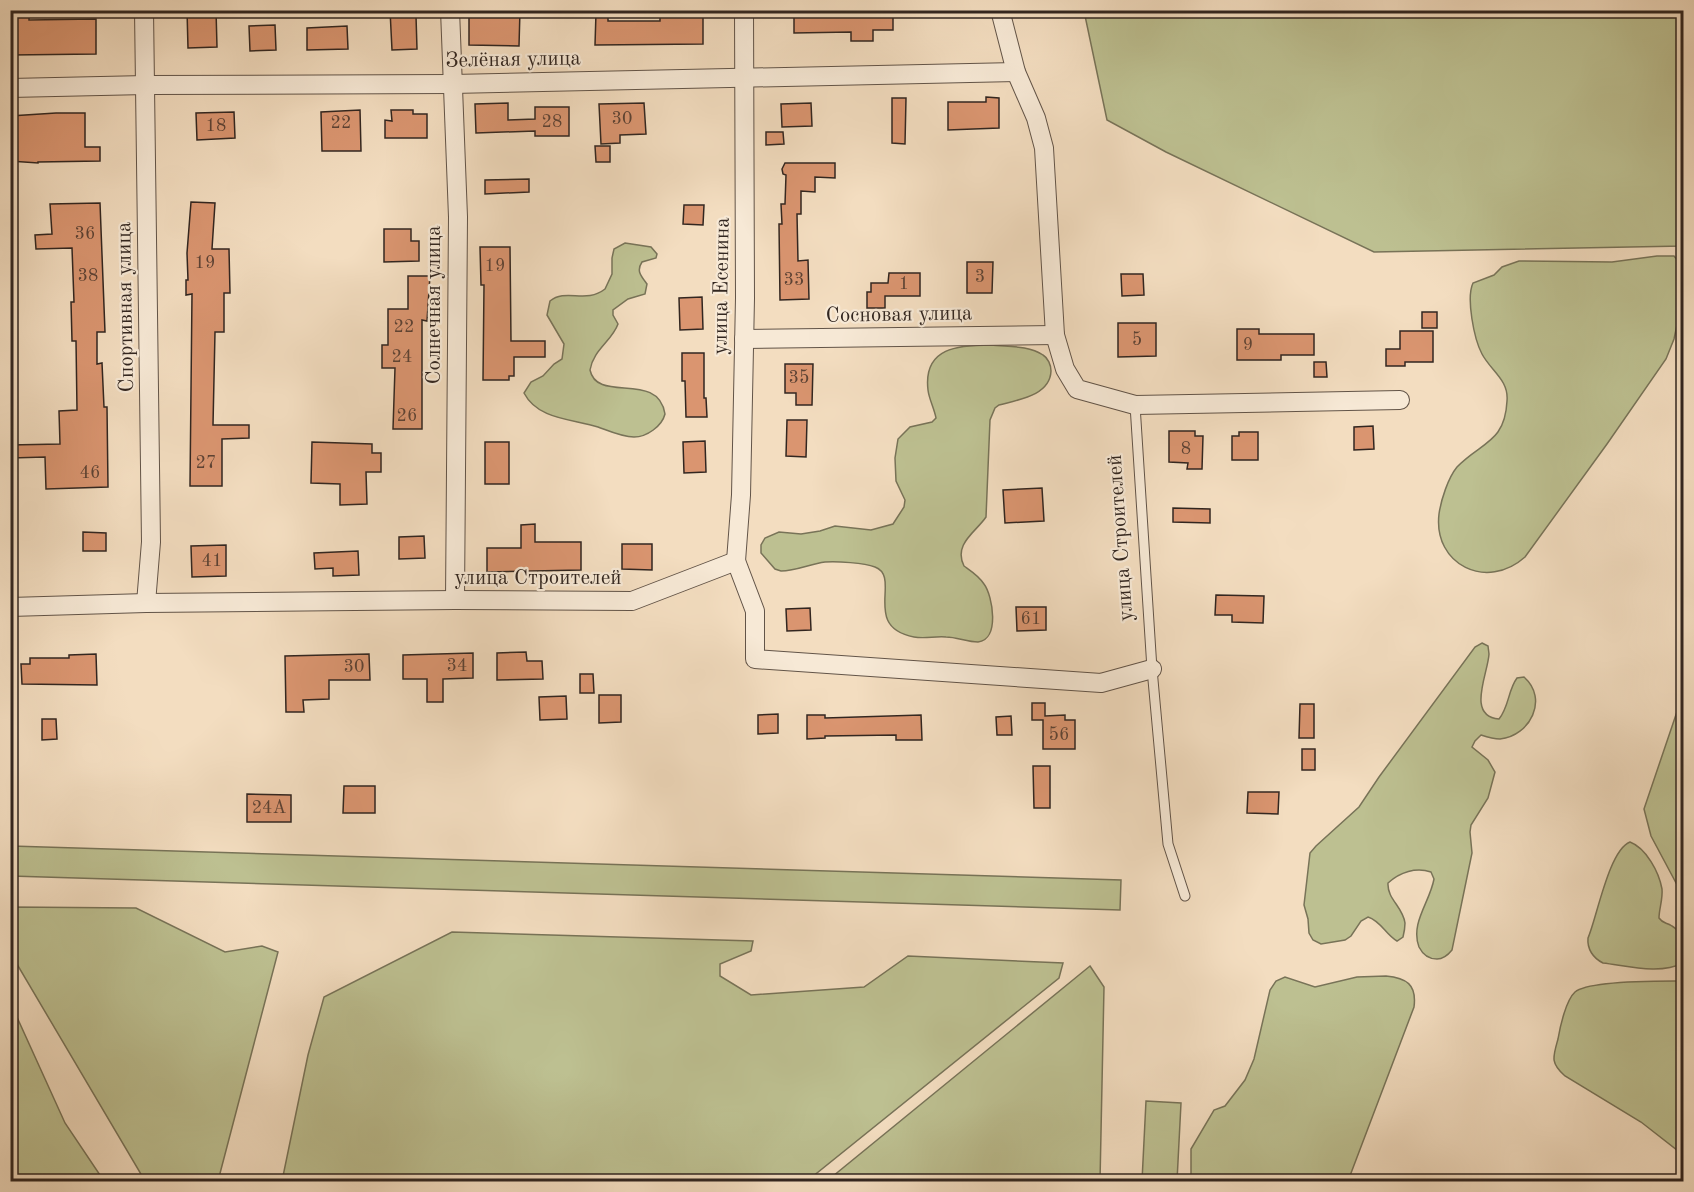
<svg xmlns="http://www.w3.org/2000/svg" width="1694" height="1192" font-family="'Old Standard TT',serif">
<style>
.green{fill:#bdc091;stroke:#787358;stroke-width:1.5}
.building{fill:#da9570;stroke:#322620;stroke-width:1.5}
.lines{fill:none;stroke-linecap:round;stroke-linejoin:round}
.service-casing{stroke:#625448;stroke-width:11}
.minor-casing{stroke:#625448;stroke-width:20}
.service{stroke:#f7e9d6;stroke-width:9}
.minor{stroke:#f7e9d6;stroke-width:18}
.labels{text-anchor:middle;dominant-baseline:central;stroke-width:4.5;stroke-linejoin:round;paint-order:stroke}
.number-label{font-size:18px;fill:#5c4234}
.street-label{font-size:21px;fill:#322620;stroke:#f7e9d6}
</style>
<rect width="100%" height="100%" fill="#f3ddc0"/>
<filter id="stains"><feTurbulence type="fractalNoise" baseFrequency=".00333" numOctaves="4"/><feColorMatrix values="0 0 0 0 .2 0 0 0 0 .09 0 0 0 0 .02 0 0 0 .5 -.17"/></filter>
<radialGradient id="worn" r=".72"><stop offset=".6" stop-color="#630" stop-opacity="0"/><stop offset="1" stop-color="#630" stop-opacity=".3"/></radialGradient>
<g class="green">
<polygon points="1084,11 1683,11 1683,246 1374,252 1166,152 1107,120"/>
<path d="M625,243l26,4 6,7 -1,4 -14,4c-6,9 -1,14 5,22l-2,10 -17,5 -15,11v5l5,9c-6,17 -25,26 -28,46 7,34 68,0 75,44 -3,12 -18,23 -31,23 -12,0 -25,-6 -36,-10 -25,-8 -60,-7 -74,-34l7,-11 12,-6 11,-12 8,-5 2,-15 -17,-29 3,-14c16,-13 36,3 55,-12l7,-15v-16l2,-9z"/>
<path d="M1657,256h17l9,11v30l-9,42 -8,20 -59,85 -82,113c-38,34 -92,8 -86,-43 2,-14 9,-36 18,-47 24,-25 48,-24 50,-66 2,-21 -16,-30 -25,-47 -8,-15 -16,-56 -9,-71l21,-8 8,-8 17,-6 93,1z"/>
<path d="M991,345c16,2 37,0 52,10 5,3 8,10 8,16 -1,25 -34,29 -52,34l-4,3 -5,12 -4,97c-10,15 -33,27 -22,49 7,5 15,10 20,18 9,12 16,56 -6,58 -11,0 -21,-5 -32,-5 -11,-1 -21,2 -32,0 -53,-10 -12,-60 -39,-70 -11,-4 -38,-6 -50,-5 -15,2 -29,9 -44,9l-6,-2 -14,-16v-8l4,-7 14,-6 22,2 19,-3 15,-5 36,4 22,-6 11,-17 1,-7 -9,-19 -1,-23 3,-19 12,-12 22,-5 4,-4c-2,-10 -7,-19 -8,-28 -5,-43 31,-45 63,-45z"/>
<path d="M1482,643l6,3 1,8c-1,20 -23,62 10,65 10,-12 9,-29 18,-41l7,-1c25,22 6,59 -24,62 -7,0 -13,-2 -19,-4l-6,6 -3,6 16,13 7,12 -7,26 -17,27 -1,7 2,21 -20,97c-4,5 -8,9 -15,9 -9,0 -14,-4 -18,-12 -9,-24 11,-45 15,-68l-3,-7c-15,-5 -31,0 -43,11 -1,16 15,24 17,40 0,4 -1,10 -2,14l-6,4c-11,-6 -16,-20 -29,-24l-7,4 -10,15 -6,4 -24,4 -8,-4 -4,-7 -1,-14 -4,-14 6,-52 6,-7 43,-39 20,-30 96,-130z"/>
<polygon points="1683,694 1683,896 1651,836 1644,809"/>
<path d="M1630,842c16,6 29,30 32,47 1,10 -3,20 -3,29 4,6 7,4 13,8 14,8 12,23 11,37 -23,12 -55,3 -80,0 -10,-5 -16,-14 -15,-25 9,-21 21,-88 42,-96z"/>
<polygon points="11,846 1121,880 1120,910 11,876"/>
<polygon points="10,907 136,908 225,952 262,946 278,952 218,1181 145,1181 11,954"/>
<polygon points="452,932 753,941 751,951 720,964 720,976 751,995 864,987 908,956 1063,963 1059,978 807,1181 282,1181 308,1055 324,997"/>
<polygon points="1090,966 1104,987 1100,1181 827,1181"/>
<path d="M1386,976c20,2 31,8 28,31l-66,174h-157v-32l23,-39 11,-4 20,-26 9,-21 16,-69 6,-9 9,-4 30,10 42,-10z"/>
<path d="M1683,981h1l-1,171 -6,-2 -36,-28 -76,-46c-15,-13 -12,-19 -7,-37 2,-12 8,-39 17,-47 14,-12 87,-11 108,-11z"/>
<polygon points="11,1004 65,1123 104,1181 11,1181"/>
<polygon points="1146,1101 1181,1103 1177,1181 1142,1181"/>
</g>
<g class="building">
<polygon points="187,10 216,10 217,47 188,48"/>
<polygon points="390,10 407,10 407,17 416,16 417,49 392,50"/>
<polygon points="469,10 520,10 519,46 469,45"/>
<polygon points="832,10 832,17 893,16 893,30 873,30 873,41 851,41 851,32 794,33 794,11"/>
<polygon points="29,12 29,20 96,19 96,54 10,55 10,13"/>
<polygon points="596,13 608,13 608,21 660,21 660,16 703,17 703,44 595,45"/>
<polygon points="275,25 276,50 250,51 249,26"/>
<polygon points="347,26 348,49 307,50 307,28"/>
<polygon points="986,97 999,98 999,128 948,130 948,102 986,102"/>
<polygon points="892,98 906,98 905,144 892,143"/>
<polygon points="508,103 508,120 535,119 535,107 569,107 569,136 535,136 535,131 476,133 475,104"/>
<polygon points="644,103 646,134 620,135 620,143 601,144 599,104"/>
<polygon points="811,103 812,126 782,127 781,104"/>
<polygon points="360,110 361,151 322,151 321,112"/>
<polygon points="391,110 413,110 413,114 427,114 427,138 385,138 385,120 392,121"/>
<polygon points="234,112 235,138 197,140 196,113"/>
<polygon points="56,113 85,113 85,147 100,147 100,161 38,162 38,163 10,161 10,116"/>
<polygon points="766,132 783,132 784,144 766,145"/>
<polygon points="595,146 610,146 610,162 596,162"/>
<polygon points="785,163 835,163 835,178 815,177 815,192 801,191 801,214 797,214 798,261 808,260 809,299 780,300 779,224 782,224 781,204 785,204 786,175 783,174 782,169"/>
<polygon points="529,179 529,192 485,194 485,180"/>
<polygon points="191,202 215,203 212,249 229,249 230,293 224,293 224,332 215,332 213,425 249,425 249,438 222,439 222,486 190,486 192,294 186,295 186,280 188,280 187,253"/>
<polygon points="100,203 105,332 97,332 97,364 102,363 104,407 107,407 108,487 46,489 45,457 11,458 10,445 60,444 59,411 77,410 76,341 72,341 71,302 74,302 72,248 36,249 35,235 52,234 50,204"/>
<polygon points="684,205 704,205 703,225 683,224"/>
<polygon points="384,229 411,229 411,241 419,241 419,261 384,262"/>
<polygon points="480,247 510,247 511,341 545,341 545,357 514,357 514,376 509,376 509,380 483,380 484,285 481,285"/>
<polygon points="967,262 993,262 992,293 967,293"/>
<polygon points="889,273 920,273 920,296 885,296 885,308 867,308 867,292 871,292 871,283 888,283"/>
<polygon points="1121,274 1143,274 1144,295 1122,296"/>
<polygon points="408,276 430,276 427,321 422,320 422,429 393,429 395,368 382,368 382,345 388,345 388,309 408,309"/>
<polygon points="702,297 703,329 680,330 679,298"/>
<rect x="1422" y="312" width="15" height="16"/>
<polygon points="1118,323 1156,323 1156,356 1118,357"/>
<polygon points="1237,329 1259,329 1259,334 1314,334 1314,355 1281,355 1281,360 1237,360"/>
<polygon points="1400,331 1433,331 1433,362 1405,362 1405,366 1386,366 1386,349 1400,349"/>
<polygon points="682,353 704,353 704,398 706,398 707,417 686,417 685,381 682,381"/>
<polygon points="1314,362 1326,362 1327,377 1314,377"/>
<polygon points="785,364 813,364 812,405 796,405 796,393 785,393"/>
<polygon points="787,420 807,420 806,457 786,456"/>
<polygon points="1373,426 1374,449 1354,450 1354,427"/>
<polygon points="1169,431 1195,431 1195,436 1203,436 1202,469 1187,469 1188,463 1169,462"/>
<polygon points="1239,432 1258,432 1258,460 1232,460 1232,436 1239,436"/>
<polygon points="705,441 706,472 684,473 683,442"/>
<polygon points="312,442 372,444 372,453 381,453 381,472 366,472 367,504 340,505 340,484 311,483"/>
<rect x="485" y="442" width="24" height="42"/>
<polygon points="1042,488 1044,521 1005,523 1003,490"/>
<polygon points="1173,508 1210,509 1210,523 1173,522"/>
<polygon points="535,524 535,542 581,542 581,570 487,572 487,548 521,548 521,525"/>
<polygon points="83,532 106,533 106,551 83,551"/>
<polygon points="424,536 425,558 399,559 399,537"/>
<polygon points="622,544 652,544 652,570 622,569"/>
<polygon points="226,545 226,576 192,577 191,546"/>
<polygon points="358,551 359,575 333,576 333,568 315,569 314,553"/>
<polygon points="1216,595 1264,596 1263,623 1232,622 1232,615 1215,615"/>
<polygon points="1016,607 1046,607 1046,630 1017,631"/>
<polygon points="810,608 811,630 787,631 786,609"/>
<polygon points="526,652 527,661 542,661 543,679 497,680 497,653"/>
<polygon points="473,653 473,678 443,679 443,702 427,702 427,679 403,679 403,655"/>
<polygon points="96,654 97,685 22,684 21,664 30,664 30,658 69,658 69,655"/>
<polygon points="369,654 370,680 329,680 329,699 303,700 304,712 286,712 285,656"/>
<polygon points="580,674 593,674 594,693 580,693"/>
<polygon points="599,695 621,695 621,722 599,723"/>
<polygon points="566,696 567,719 540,720 539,697"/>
<polygon points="1032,703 1045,703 1045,716 1065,715 1065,720 1075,720 1075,749 1043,749 1043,720 1032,720"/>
<polygon points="1300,704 1314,704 1314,738 1299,738"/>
<polygon points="778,714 778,733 758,734 758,715"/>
<polygon points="807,715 825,715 825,718 921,715 922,740 896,740 896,735 825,736 825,738 807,739"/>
<polygon points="1011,716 1012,735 997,735 996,717"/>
<polygon points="42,719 56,719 57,739 42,740"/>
<rect x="1302" y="749" width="13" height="21"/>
<polygon points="1033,766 1050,766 1050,808 1034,808"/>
<polygon points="344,786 375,786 375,813 343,813"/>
<polygon points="1248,792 1279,792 1278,814 1247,813"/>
<polygon points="247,794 291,795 291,822 247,822"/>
</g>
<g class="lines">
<g class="service-casing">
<polyline id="service" points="1135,405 1152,669 1168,844 1185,896"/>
</g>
<g class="minor-casing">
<g id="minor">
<polyline points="144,10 151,542 146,603"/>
<polyline points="450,10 458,217 455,600"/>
<polyline points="1000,10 1016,72 1036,118 1044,148 1055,335 1065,369 1077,389 1135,405 1400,400"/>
<polyline points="10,88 146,85 452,84 1016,72"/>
<polyline points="744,339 1055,335"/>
<polyline points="736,561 741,495 745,298 744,10"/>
<polyline points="10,607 146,603 455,600 632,601 736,561 755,611 755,659 1101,683 1152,669"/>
</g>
</g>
<use href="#service" class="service"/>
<use href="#minor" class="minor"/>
</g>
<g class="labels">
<g class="number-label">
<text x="622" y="119">30</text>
<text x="552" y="122">28</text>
<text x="341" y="123">22</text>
<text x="216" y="126">18</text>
<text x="85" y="234">36</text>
<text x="205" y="263">19</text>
<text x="495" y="266">19</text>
<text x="88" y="276">38</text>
<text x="980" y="277">3</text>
<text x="794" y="280">33</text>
<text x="904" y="284">1</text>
<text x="404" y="327">22</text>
<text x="1137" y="340">5</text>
<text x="1248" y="345">9</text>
<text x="402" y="357">24</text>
<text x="799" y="378">35</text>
<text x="407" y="416">26</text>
<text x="1186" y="449">8</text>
<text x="206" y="463">27</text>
<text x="90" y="473">46</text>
<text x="212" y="561">41</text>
<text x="1031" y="619">61</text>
<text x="457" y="666">34</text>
<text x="354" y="667">30</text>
<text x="1059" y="735">56</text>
<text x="269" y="808">24А</text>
</g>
<g class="street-label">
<text transform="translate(513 60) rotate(-1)">Зелёная улица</text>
<text transform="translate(722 286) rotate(-89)">улица Есенина</text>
<text transform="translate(434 305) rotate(-90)">Солнечная улица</text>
<text transform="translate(126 307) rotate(-91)">Спортивная улица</text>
<text transform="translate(899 315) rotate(-1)">Сосновая улица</text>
<text transform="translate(1121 538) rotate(-94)">улица Строителей</text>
<text x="538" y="578">улица Строителей</text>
</g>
</g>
<rect width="1694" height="1192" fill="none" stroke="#f3ddc0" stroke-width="36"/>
<rect x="12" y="12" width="1670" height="1168" fill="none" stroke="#322620" stroke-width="3"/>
<rect x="18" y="18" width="1658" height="1156" fill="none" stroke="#322620" stroke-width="1.5"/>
<rect width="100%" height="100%" filter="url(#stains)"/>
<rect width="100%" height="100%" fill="url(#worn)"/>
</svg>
